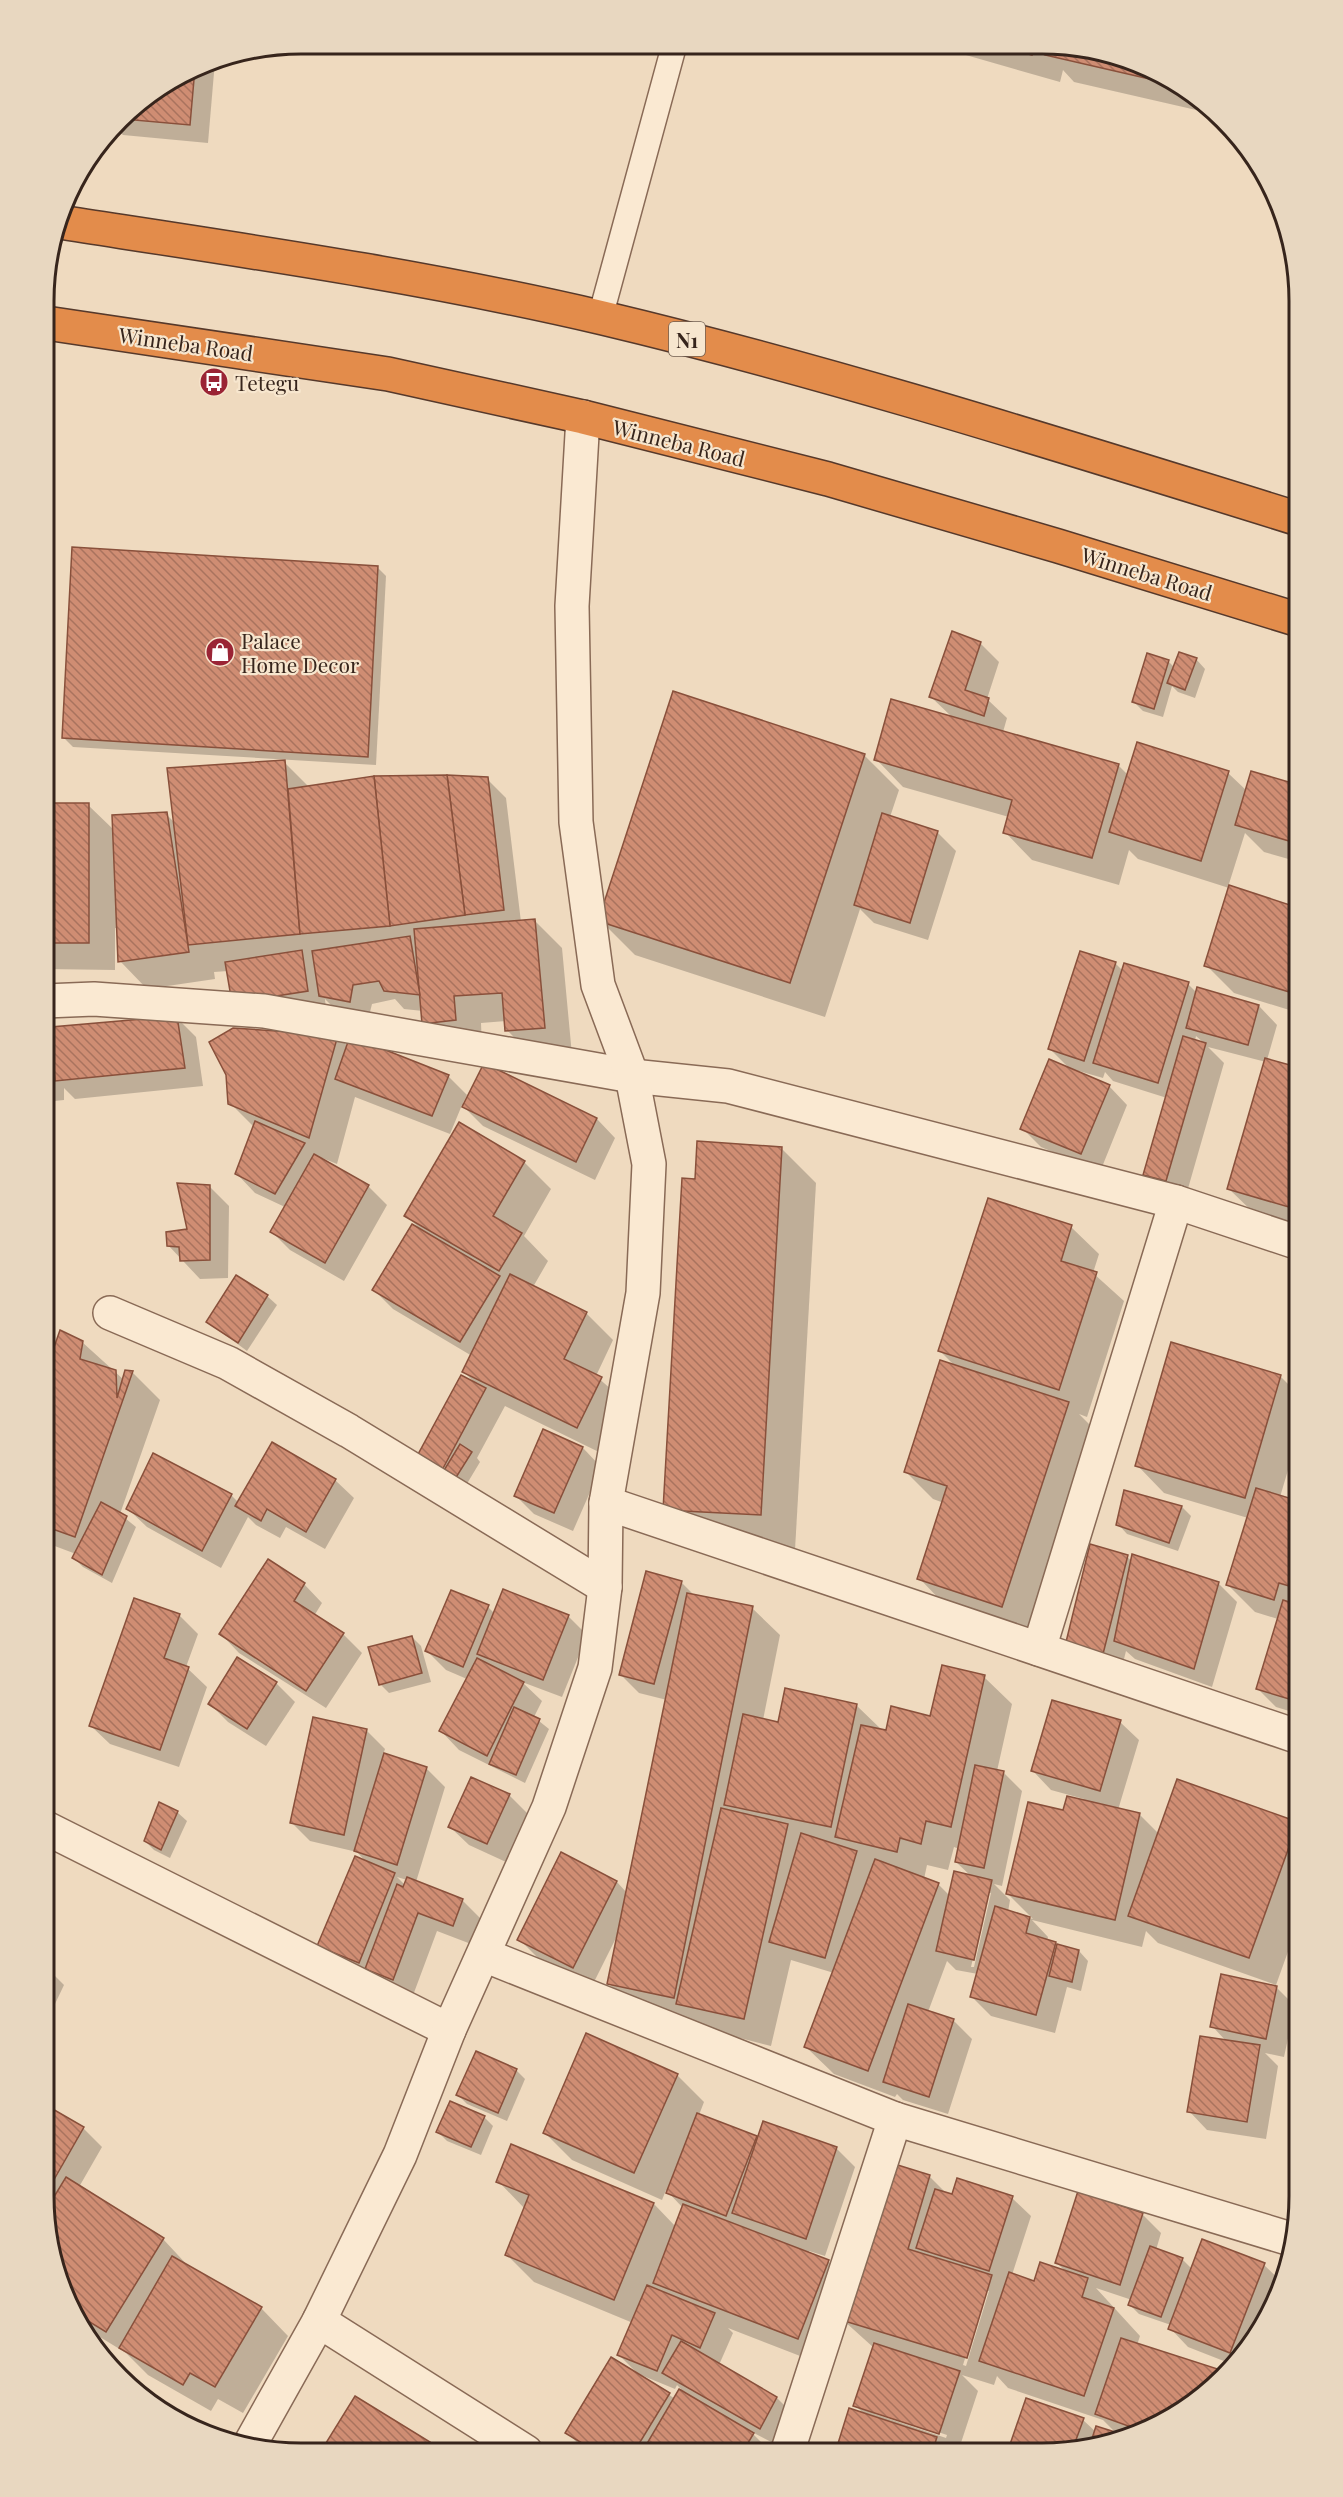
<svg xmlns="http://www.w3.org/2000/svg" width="1343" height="2497" font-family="'Playfair Display',serif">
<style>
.shadow{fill:#0003;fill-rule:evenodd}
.building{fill:url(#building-back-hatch);stroke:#89503b;stroke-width:1.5}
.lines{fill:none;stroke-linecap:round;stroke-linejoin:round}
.lane-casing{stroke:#896a56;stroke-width:27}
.street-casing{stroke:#896a56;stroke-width:36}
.highway-casing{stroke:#56392b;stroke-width:36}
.lane{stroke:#fae9d2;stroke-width:24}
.street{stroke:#fae9d2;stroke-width:33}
.highway{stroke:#e38c4b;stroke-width:33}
.labels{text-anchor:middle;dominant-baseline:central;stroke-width:4.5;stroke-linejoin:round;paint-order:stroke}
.shield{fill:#f7e6ce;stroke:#715f51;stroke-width:1.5}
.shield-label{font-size:20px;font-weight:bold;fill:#37251c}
.street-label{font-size:21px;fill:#37251c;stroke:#f7e6ce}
.poi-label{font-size:21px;fill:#37251c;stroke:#f7e6ce;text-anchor:start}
.rim{fill:none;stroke:#37251c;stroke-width:3}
</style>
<defs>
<pattern id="building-back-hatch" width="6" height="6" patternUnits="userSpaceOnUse" patternTransform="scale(1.5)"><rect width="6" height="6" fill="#cf8d73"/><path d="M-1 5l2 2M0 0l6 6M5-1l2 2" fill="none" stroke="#a9735e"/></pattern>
</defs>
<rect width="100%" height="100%" fill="#efdabf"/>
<g class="shadow">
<polygon points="938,47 1092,48 1156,70 1212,107 1218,115 1074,82 1063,70 1060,82"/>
<polygon points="215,61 208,143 123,135 115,128 131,108 203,63"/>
<polygon points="45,563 54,572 45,644"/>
<polygon points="377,567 386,576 376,765 73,747 64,738"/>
<polygon points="980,643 999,662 987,699 1007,718 1003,732 1118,765 1128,775 1228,773 1247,791 1252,773 1299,786 1299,862 1264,852 1245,833 1228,887 1299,909 1299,1013 1234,993 1206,965 1229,888 1138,859 1129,850 1119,885 1032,860 1005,832 1009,817 903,787 876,759 952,717 931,697"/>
<polygon points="1196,659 1205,669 1195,698 1178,692 1172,686 1163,717 1143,711 1134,702 1168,661 1175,668"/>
<polygon points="864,755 899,790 890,817 937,832 956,851 928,940 874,923 860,909 825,1017 635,955 600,920"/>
<polygon points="284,762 310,788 487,779 506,798 521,922 535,921 562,948 572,1055 534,1058 507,1030 506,1021 481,1023 482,1047 424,1023 423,1011 404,1009 395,999 372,1004 368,1020 340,1014 325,999 326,1009 252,1021 228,971 214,972 215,979 147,989 120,961 118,928 115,928 115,970 45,969 45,804 88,805 114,830 166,814 175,823"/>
<path d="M1115,963l8,8 65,13 9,9 62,13 18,19 -10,35 31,9 1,-5v165l-42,-13 -28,-27 37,-127 -58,-15 16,16 -39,136 -22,-6 -18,-18 22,-77 -54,-17 -8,-9 -2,6 -24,-7 -1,2 31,13 18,19 -27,67 -59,-25 -19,-19 49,-58 -21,-21zM1196,1036l8,7 -9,-2z"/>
<polygon points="177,1018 196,1037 203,1086 75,1099 64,1088 64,1100 45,1102 45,1021 55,1028"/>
<polygon points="337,1036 348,1046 448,1076 467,1095 463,1103 466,1104 485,1065 597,1119 615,1138 595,1180 483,1126 462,1105 450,1134 355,1097 337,1164 322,1158 321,1160 368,1186 387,1205 344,1281 290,1250 272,1232 285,1207 255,1193 237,1174 254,1127 230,1103"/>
<polygon points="781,1148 816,1183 795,1550 664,1509 696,1181"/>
<polygon points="524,1162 551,1189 524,1236 548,1261 533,1287 586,1313 613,1340 596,1376 629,1405 605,1455 505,1406 477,1458 480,1462 465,1487 418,1458 476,1384 464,1372 472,1356 393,1309 374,1290 419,1228 406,1215"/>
<polygon points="210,1187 229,1206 228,1278 200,1279 168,1245 189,1230"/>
<polygon points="1071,1227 1099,1254 1093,1273 1124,1301 1087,1417 1079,1414 1096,1431 1030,1633 946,1606 919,1578 944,1503 933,1499 906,1472 956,1367 940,1351"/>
<polygon points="237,1277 267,1296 277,1305 247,1351 208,1322"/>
<polygon points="82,1342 124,1380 132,1372 160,1400 120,1514 136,1527 112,1583 83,1567 74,1558 76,1554 44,1542 44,1381"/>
<polygon points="1280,1376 1299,1395 1299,1433 1280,1497 1299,1503 1299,1714 1276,1707 1257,1688 1278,1619 1255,1612 1228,1585 1248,1518 1164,1493 1137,1465"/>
<polygon points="544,1431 583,1448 601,1467 573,1531 534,1514 516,1496"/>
<polygon points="335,1480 354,1498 325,1549 286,1527 280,1538 256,1525 248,1517 221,1568 147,1527 128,1509 231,1495 239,1503"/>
<polygon points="1125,1492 1182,1507 1191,1516 1178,1551 1127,1534 1118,1524"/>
<polygon points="1127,1557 1132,1561 1218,1583 1237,1602 1212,1687 1135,1659 1126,1651 1121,1671 1067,1641"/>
<path d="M681,1582l14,14 57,12 28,27 -17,85 16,3 77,-18 27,26 48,-14 53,-40 28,27 -15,67 7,2 18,18 -20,95 -8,-2 16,16 -2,12 25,7 -25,-25 57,-82 19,-13 -33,-9 -18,-19 87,-49 19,18 -21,70 21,4 20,20 138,-11 2,3v95l-23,64 -118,-42 -12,-12 -4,16 -110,-27 16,17 -1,4 32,10 9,10 -7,30 -14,-4 -12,46 -64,-17 -19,-19 6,-23 -22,-4 -9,-9 -19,51 25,8 19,19 -24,75 -45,-14 -6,-6 -2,3 -61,-23 -28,-27 28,-74 -43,-13 -20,86 -135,-35 -27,-27 8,-48 -25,50 -54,-28 -19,-19 98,-57 10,11 40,-193 -28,-7 -19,-19zM954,1847l5,2 -3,13 16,15 -22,19 -12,-12 -14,-5 3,-14 21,5zM988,1893h3l-17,74h-3z"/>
<polygon points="304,1584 322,1603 314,1616 343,1634 362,1653 326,1708 239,1653 221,1634"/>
<polygon points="488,1607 495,1614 568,1616 587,1635 562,1697 522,1682 542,1701 534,1717 549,1729 525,1783 459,1750 441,1731 467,1679 446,1670 427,1651"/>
<polygon points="179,1615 198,1634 186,1667 207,1687 179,1767 110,1744 91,1726"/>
<polygon points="412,1637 421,1646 431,1682 389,1693 380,1684"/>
<polygon points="276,1683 295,1702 266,1746 228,1722 210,1704"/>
<path d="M366,1730l19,19 -2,6 43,13 19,19 -29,95 46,18 19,19 -10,25 -34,-13 -25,67 -27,-11 -66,-41 49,-82 -11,-12 -47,-11 -18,-18zM397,1877l10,3 -2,5z"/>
<polygon points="509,1795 528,1814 506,1862 469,1845 450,1827"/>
<polygon points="177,1812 187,1821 170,1858 154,1850 145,1841"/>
<polygon points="44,1965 64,1985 44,2027"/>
<polygon points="1276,1987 1295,2006 1284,2057 1265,2053 1278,2066 1266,2139 1207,2130 1189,2111 1227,2042 1212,2026"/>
<polygon points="516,2070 525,2079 507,2121 467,2104 458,2095"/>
<path d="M677,2075l27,27 -5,13 60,23 77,10 19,19 -30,89 -16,-5 -1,3 20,7 24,25 77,-110 18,18 65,4 19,18 -19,59 23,8 31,-11 -9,-9 85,-49 19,19 -5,17 26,9 10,10 72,-4 19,18 -37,69 -12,13 -46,-18 -18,-19 1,-3 -32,-11 -9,-9 2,-5 -36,-12 44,48 -3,9 89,28 -28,27 -73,40 -83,14 -33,-1 18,-53 56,20 13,12 21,2 -14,-14 -95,-32 -11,-12 -3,9 -32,-10 16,16 -20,61 -12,-4 5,5h-115l29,-38 -10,-10 19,-57 -31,-28 -17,46 -98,-38 5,5 -14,32 58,33 18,18 -16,30 -29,-15 22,22 -185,-1 -20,-19 71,-59 -19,-19 14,-32 -99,-41 -27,-27 18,-46 -27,-28 14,-35 142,58 22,23 7,-19 -17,-18 -4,10 -90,-40 -27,-27zM986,2291h3l-23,75 -3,-1zM641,2375l34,14 2,-4 4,4 -6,10zM875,2411l72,24 -1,3 -71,-24z"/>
<polygon points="44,2106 83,2128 102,2147 79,2187 163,2239 190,2268 261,2308 288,2336 243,2413 218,2399 211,2411 148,2375 126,2353 82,2326 57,2279 44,2196"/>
<polygon points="484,2117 493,2126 481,2155 447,2141 438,2132"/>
<polygon points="356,2398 429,2443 438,2452 323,2451"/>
</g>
<g class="building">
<polygon points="1006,48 1034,48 1032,55"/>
<polygon points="1047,48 1092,48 1156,70 1180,86 1045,55"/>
<polygon points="195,68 190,125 122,119 131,108"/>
<polygon points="72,547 378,566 368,757 62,738"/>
<polygon points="952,631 981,642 965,690 989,698 984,716 929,697"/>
<polygon points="1179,652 1197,658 1185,690 1167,683"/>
<polygon points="1147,653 1169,660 1154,709 1132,702"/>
<polygon points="673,691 865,754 790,983 598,921"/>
<polygon points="891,699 1119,764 1092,858 1003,833 1012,800 874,760"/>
<polygon points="1137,742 1229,771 1201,861 1109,832"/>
<polygon points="285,760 300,934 188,945 167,768"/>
<polygon points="1251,771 1299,785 1299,844 1235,825"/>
<polygon points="447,775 488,777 504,910 465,915"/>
<polygon points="447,775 465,915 390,926 374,776"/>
<polygon points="374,776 390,926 300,934 288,789"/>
<rect x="45" y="803" width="44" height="140"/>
<polygon points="167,812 189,952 118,962 112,815"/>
<polygon points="882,813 938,831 910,923 854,905"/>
<polygon points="1229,885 1299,908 1299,995 1204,966"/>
<polygon points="535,919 545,1028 505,1031 502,993 454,996 456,1020 422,1024 414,929"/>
<polygon points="410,936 420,995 384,991 379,981 353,985 350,1002 319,996 312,951"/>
<polygon points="302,950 308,991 232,1003 225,962"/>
<polygon points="1080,951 1116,962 1084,1061 1048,1049"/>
<polygon points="1124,963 1189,982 1158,1083 1093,1063"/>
<polygon points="1197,987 1259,1005 1248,1045 1186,1028"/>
<polygon points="177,1016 185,1068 55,1081 51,1027"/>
<polygon points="45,1020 48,1020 45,1082"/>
<polygon points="233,1028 338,1035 309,1138 228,1104 226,1075 209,1042"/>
<polygon points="350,1036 449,1075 432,1116 335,1079"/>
<polygon points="1183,1036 1206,1043 1166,1181 1143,1175"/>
<polygon points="1265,1058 1297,1067 1299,1059 1299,1210 1227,1189"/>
<polygon points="1049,1059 1110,1085 1081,1154 1020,1129"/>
<polygon points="484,1063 597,1118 576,1162 462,1107"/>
<polygon points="255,1121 305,1143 275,1194 235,1174"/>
<polygon points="459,1122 525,1161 493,1216 522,1233 499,1271 404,1216"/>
<polygon points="697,1141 782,1147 761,1515 663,1510 682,1178 695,1179"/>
<polygon points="314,1154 369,1185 325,1263 270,1232"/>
<polygon points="177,1183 210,1185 210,1260 180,1261 179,1247 167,1246 166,1232 187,1229"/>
<polygon points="988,1198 1072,1225 1061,1261 1097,1272 1059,1390 938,1351"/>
<polygon points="412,1224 500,1276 460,1342 372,1290"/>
<polygon points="510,1274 587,1312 564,1359 602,1377 577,1428 462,1372"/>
<polygon points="236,1275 268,1295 238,1343 206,1322"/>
<polygon points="60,1330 83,1341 80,1359 116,1370 117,1398 125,1370 133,1371 75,1537 44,1526 44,1376"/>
<polygon points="1171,1342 1281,1375 1245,1498 1135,1466"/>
<polygon points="940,1360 1069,1402 1002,1607 917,1579 947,1486 904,1472"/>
<polygon points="461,1375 486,1388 441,1472 416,1458"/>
<polygon points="543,1429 583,1447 554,1513 514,1496"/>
<polygon points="272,1442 336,1479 306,1532 267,1509 261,1521 235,1506"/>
<polygon points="460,1444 472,1452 455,1479 443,1472"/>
<polygon points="153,1453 232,1494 202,1551 126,1509"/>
<polygon points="1256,1488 1299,1501 1299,1589 1279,1583 1274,1600 1226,1585"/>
<polygon points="1124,1490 1182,1506 1169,1543 1116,1525"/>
<polygon points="101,1502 127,1516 102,1575 72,1558"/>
<polygon points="1090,1544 1128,1555 1103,1654 1066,1642"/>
<polygon points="1132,1554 1219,1582 1194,1669 1114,1641"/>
<polygon points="268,1559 305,1583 294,1601 344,1633 306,1691 219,1634"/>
<polygon points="646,1571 682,1581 654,1684 619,1675"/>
<polygon points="503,1589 569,1615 543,1680 477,1654"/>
<polygon points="451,1590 489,1605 463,1667 425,1651"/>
<polygon points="687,1593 753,1606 674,1998 607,1984"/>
<polygon points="134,1598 180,1614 164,1658 189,1667 160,1750 89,1726"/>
<polygon points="1283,1600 1299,1605 1299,1702 1256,1689"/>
<polygon points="412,1636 422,1673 379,1685 368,1647"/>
<polygon points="237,1657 277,1682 247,1729 208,1704"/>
<polygon points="477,1658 524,1682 487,1756 439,1731"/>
<polygon points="942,1665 985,1675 951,1827 926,1821 921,1844 900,1838 897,1852 835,1837 861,1725 886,1730 891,1706 930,1716"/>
<polygon points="785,1688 857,1704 831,1827 724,1805 743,1714 778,1722"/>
<polygon points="1052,1700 1121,1720 1100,1791 1031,1771"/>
<polygon points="514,1707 540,1719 516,1775 489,1764"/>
<polygon points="313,1717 367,1729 344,1835 290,1823"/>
<polygon points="384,1753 427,1767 397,1865 354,1851"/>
<polygon points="975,1765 1004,1771 984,1868 955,1862"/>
<polygon points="471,1777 510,1794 487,1844 448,1827"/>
<polygon points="1177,1779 1298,1822 1249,1958 1128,1916"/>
<polygon points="1067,1796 1140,1813 1115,1920 1006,1894 1028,1802 1063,1810"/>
<polygon points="159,1802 178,1811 161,1850 144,1841"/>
<polygon points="721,1808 788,1824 744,2019 676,2004"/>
<polygon points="801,1833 857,1851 825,1958 769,1942"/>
<polygon points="561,1852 617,1881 573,1968 517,1940"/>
<polygon points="355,1856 395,1873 359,1963 317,1946"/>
<polygon points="875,1859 939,1883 868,2071 804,2047"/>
<polygon points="954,1871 992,1880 974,1960 936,1951"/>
<polygon points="407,1877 463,1899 453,1926 418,1913 393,1980 365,1969 397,1884 403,1887"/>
<polygon points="995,1906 1030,1917 1026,1933 1056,1942 1036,2015 970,1997"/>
<polygon points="1057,1944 1079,1950 1072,1982 1049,1976"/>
<polygon points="1221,1974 1277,1986 1266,2039 1210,2027"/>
<polygon points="908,2004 954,2019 929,2097 883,2082"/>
<polygon points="586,2033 678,2074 634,2173 543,2133"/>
<polygon points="1200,2036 1260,2045 1247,2122 1187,2112"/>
<polygon points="476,2051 517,2069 498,2113 456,2095"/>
<polygon points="450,2101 485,2116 471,2147 436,2132"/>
<polygon points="44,2104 84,2127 44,2197"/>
<polygon points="697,2113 757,2136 726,2216 666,2193"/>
<polygon points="763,2121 837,2147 806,2239 732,2213"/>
<polygon points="511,2144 654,2203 614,2300 505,2255 529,2195 496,2182"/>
<polygon points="888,2162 930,2175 908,2249 992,2275 967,2358 841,2320"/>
<polygon points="66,2177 164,2238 106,2332 75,2313 57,2279 46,2210"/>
<polygon points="957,2178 1013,2196 989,2271 916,2248 935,2189 952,2194"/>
<polygon points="1078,2191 1143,2213 1120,2285 1055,2263"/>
<polygon points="683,2204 829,2260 798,2339 653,2283"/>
<polygon points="1202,2239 1265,2263 1230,2353 1168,2329"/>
<polygon points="1150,2246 1183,2258 1161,2317 1128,2305"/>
<polygon points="172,2256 262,2307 215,2387 190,2373 183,2385 119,2348"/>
<polygon points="1040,2262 1088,2278 1082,2297 1114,2308 1084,2396 979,2361 1009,2272 1034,2281"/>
<polygon points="647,2285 715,2313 700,2348 672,2335 657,2371 617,2355"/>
<polygon points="1121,2338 1227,2372 1198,2400 1142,2431 1095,2414"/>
<polygon points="681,2341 777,2397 760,2429 662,2373"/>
<polygon points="874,2343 960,2371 939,2434 853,2406"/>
<polygon points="611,2357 670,2393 634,2452 597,2452 565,2433"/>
<polygon points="679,2389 754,2433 742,2453 642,2452"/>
<polygon points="355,2396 430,2442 424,2452 321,2451"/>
<polygon points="1026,2398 1084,2418 1073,2448 1042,2454 1007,2453"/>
<polygon points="849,2408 937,2437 932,2453 835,2453"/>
<polygon points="1096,2426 1131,2437 1090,2445"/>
</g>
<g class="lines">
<g class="lane-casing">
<polyline id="lane" points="600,318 674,46"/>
</g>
<g class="street-casing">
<g id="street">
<polyline points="45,1001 94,999 264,1011 632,1076 728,1086 1176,1202 1299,1243"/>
<polyline points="110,1313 228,1363 349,1431 605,1587"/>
<polyline points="606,1503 1299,1737"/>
<polyline points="1039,1649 1176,1202"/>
<polyline points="44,1827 449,2030"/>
<polyline points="484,1955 895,2119 1294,2240"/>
<polyline points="319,2321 526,2452"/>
<polyline points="249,2446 319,2321 400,2155 449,2030 549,1807 595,1668 605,1587 606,1503 643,1293 649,1164 632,1076 598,985 576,822 572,606 583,417"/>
<polyline points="787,2453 895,2119"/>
</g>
</g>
<g class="highway-casing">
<g id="highway">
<path d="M59,222c182,28 365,54 544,96 235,56 466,130 696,201"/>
<polyline points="46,323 388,374 583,417 828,479 1058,546 1299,620"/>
</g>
</g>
<use href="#lane" class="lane"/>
<use href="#street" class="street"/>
<use href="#highway" class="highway"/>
</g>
<defs>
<g id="bus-disc" transform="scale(1.5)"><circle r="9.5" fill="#9a2435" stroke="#f7e6ce"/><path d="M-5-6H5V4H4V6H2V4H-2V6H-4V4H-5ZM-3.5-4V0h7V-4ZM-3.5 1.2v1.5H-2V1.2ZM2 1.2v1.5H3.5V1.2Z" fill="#fff"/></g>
<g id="shop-disc" transform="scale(1.5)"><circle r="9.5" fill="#9a2435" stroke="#f7e6ce"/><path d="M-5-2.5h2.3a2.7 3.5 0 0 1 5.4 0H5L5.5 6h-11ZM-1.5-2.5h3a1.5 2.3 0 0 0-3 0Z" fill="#fff"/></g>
</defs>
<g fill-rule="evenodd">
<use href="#bus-disc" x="214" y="382"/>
<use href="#shop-disc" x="220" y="652"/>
</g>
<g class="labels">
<rect class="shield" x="669" y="322" width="36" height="34" rx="4.5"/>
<g class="shield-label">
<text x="687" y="339">N1</text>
</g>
<g class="street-label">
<text transform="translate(186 343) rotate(8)">Winneba Road</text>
<text transform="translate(679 442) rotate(14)">Winneba Road</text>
<text transform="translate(1147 573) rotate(17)">Winneba Road</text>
</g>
<g class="poi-label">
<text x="235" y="382">Tetegu</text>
<text x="241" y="640">Palace<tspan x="241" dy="24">Home Decor</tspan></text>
</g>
</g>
<path d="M0 0H1343V2497H0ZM301 54H1042A247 247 0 0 1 1289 301V2196A247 247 0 0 1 1042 2443H301A247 247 0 0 1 54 2196V301A247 247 0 0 1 301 54Z" fill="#e8d7c0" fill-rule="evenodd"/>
<path class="rim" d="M301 54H1042A247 247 0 0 1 1289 301V2196A247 247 0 0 1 1042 2443H301A247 247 0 0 1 54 2196V301A247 247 0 0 1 301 54Z"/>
</svg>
